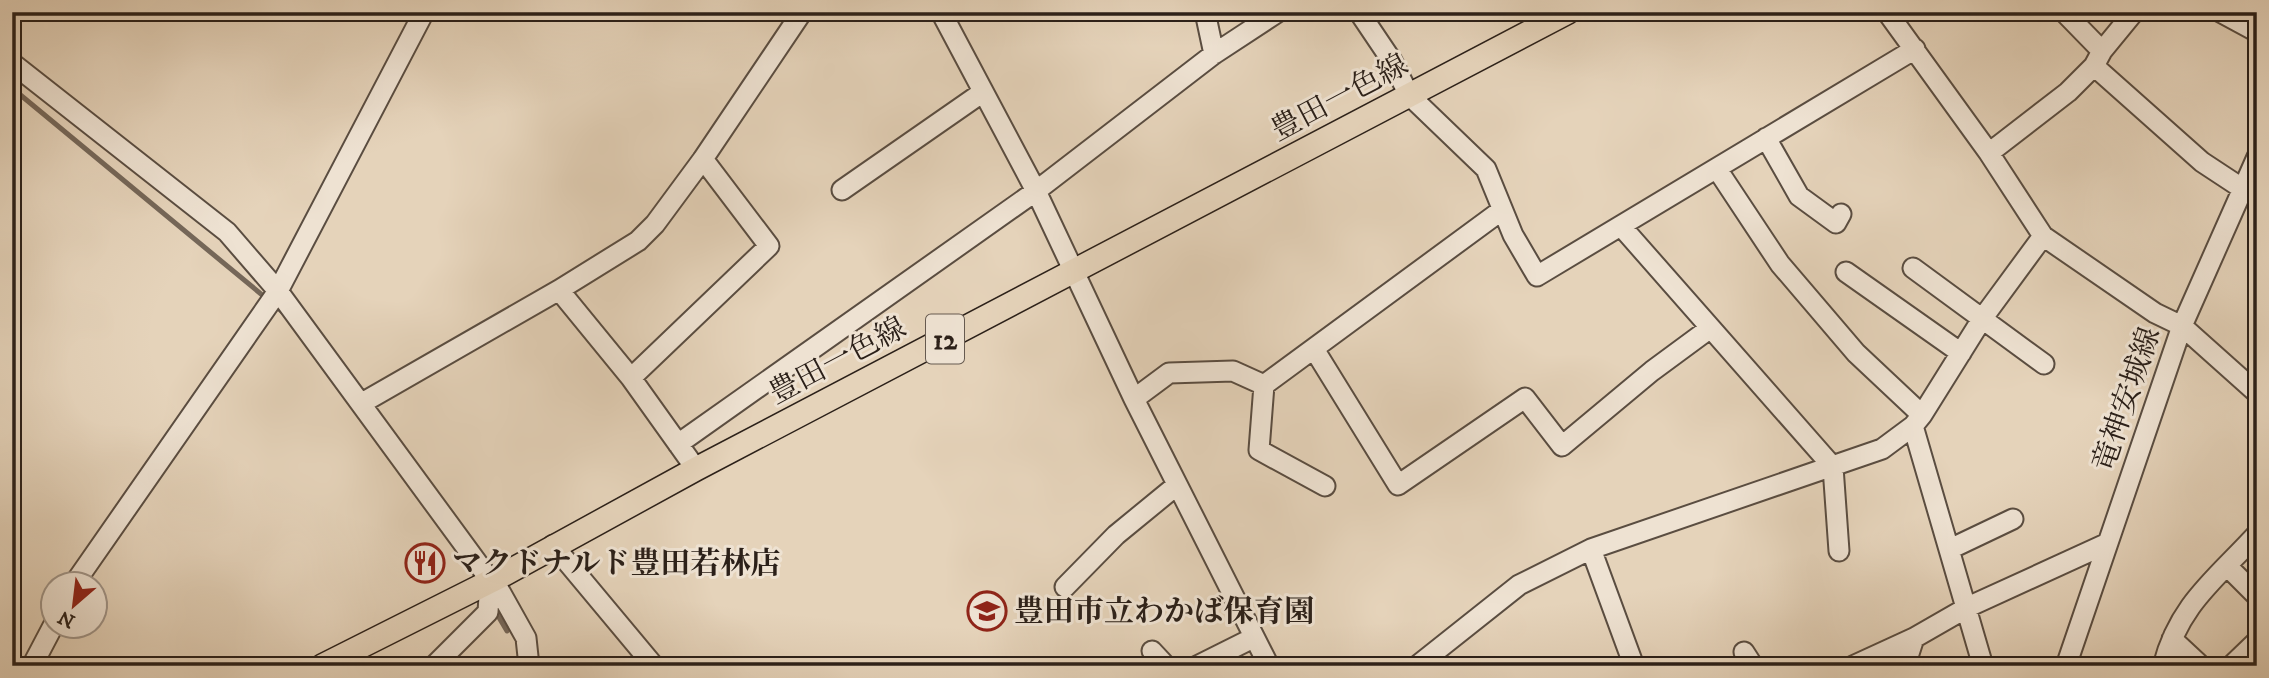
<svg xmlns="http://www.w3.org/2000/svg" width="2269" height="678" viewBox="0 0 2269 678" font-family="'IM FELL DW Pica','Noto Serif JP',serif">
  <rect width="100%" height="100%" fill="#e5d3ba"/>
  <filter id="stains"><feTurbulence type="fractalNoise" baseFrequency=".00286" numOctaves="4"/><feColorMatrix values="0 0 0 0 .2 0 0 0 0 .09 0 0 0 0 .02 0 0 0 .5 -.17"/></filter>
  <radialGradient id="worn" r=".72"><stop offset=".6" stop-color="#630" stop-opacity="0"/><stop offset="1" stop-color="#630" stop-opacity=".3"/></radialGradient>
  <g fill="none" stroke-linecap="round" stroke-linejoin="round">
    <path stroke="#756759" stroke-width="5" d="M12,88l272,225
      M494,609l13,22"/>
    <g stroke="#5a4d41" stroke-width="23">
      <path id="minor" d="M941,12l95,179 98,208 135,267
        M1205,12l9,42
        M1359,12l33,49 17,34 77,74 27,66 24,41 378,-227
        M1887,12l102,141 54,83 112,77 27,13 75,67
        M2064,12l38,39
        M2220,12l37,20
        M12,63l215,169 51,59 212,289 -2,32 -54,54
        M2094,66l108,96 41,27
        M1766,138l33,58 37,27 5,-9
        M1989,153l79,-61 26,-26 8,-15 32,-39
        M1717,169l63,95 76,89 66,62
        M842,190l141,-98
        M1621,226l212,241 6,84
        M1913,268l131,96
        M1846,272l115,81
        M559,290l72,88 65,91
        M1314,349l84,136 127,-87 37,48 90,-75 57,-42
        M631,378l138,-132 -66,-87
        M1264,385l238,-175
        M1134,399l35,-26 64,-2 31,14 -5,65 66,36
        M362,403l197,-113 79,-49 17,-17 48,-65 99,-147
        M1913,426l70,240
        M678,444l358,-253 178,-137 64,-42
        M553,545l101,121
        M1591,549l43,117
        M1950,549l63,-30
        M2227,566l30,30
        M493,579l33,59 3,28
        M74,584l204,-293 146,-279
        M1065,587l51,-52 61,-50
        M2172,639l29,27
        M1152,651l14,15
        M1744,652l9,14
        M32,666l21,-40
        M1197,666l56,-28
        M1417,666l102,-81 72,-36 291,-100 31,-23 9,-11 60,-96 61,-83
        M1853,666l61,-28 54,-31 140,-64
        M1905,666l9,-28
        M2066,666l116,-340 75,-169
        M2163,666c16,-62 53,-87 94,-132
        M2231,666l26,-25"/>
    </g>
    <g stroke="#2b2019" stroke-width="26">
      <path id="major" d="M322,666l177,-89 197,-108 872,-457"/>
    </g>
    <use href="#minor" stroke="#eee2d2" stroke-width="19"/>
    <use href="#major" stroke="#e5d3ba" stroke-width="23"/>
  </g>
  <defs>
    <g id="restaurant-ring" transform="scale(2.0125)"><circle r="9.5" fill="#eee2d2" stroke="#8f2418" stroke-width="1.5"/><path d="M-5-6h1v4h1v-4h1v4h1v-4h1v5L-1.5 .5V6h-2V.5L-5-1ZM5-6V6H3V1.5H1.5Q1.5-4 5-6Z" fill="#8f2418"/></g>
    <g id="school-ring" transform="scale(2.0125)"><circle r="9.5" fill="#eee2d2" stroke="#8f2418" stroke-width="1.5"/><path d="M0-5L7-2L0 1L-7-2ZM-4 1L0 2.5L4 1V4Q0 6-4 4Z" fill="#8f2418"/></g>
  </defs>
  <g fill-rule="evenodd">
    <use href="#restaurant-ring" x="425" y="563"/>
    <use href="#school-ring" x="987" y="611"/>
  </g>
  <g text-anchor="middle" stroke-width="6" stroke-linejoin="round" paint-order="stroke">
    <rect fill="#eee2d2" stroke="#665a50" stroke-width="2" x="926" y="314.5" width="38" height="49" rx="5"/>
    <g font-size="28" font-weight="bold" fill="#2b2019">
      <text x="945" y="349">12</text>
    </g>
    <g font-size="30" fill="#2b2019" stroke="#eee2d2">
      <text transform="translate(1339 97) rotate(-28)" y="10">豊田一色線</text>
      <text transform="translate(837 360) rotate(-28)" y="10">豊田一色線</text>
      <text transform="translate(2126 399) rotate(-71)" y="10">竜神安城線</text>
    </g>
    <g font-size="30" font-weight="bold" fill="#2b2019" stroke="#eee2d2" text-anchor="start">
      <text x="452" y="573">マクドナルド豊田若林店</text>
      <text x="1014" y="621">豊田市立わかば保育園</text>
    </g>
  </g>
  <rect width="2269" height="678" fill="none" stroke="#e5d3ba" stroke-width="42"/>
  <rect x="14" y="14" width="2241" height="650" fill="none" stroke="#2b2019" stroke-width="3.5"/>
  <rect x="21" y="21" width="2227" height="636" fill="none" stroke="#2b2019" stroke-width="2"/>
  <g transform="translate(74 605) rotate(208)"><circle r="33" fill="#eee2d2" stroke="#a09488" stroke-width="2"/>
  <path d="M0-5L12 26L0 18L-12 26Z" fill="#8f2418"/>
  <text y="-10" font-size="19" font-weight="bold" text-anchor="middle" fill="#2b2019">N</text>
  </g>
  <rect width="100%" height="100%" filter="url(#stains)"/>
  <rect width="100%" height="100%" fill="url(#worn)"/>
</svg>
